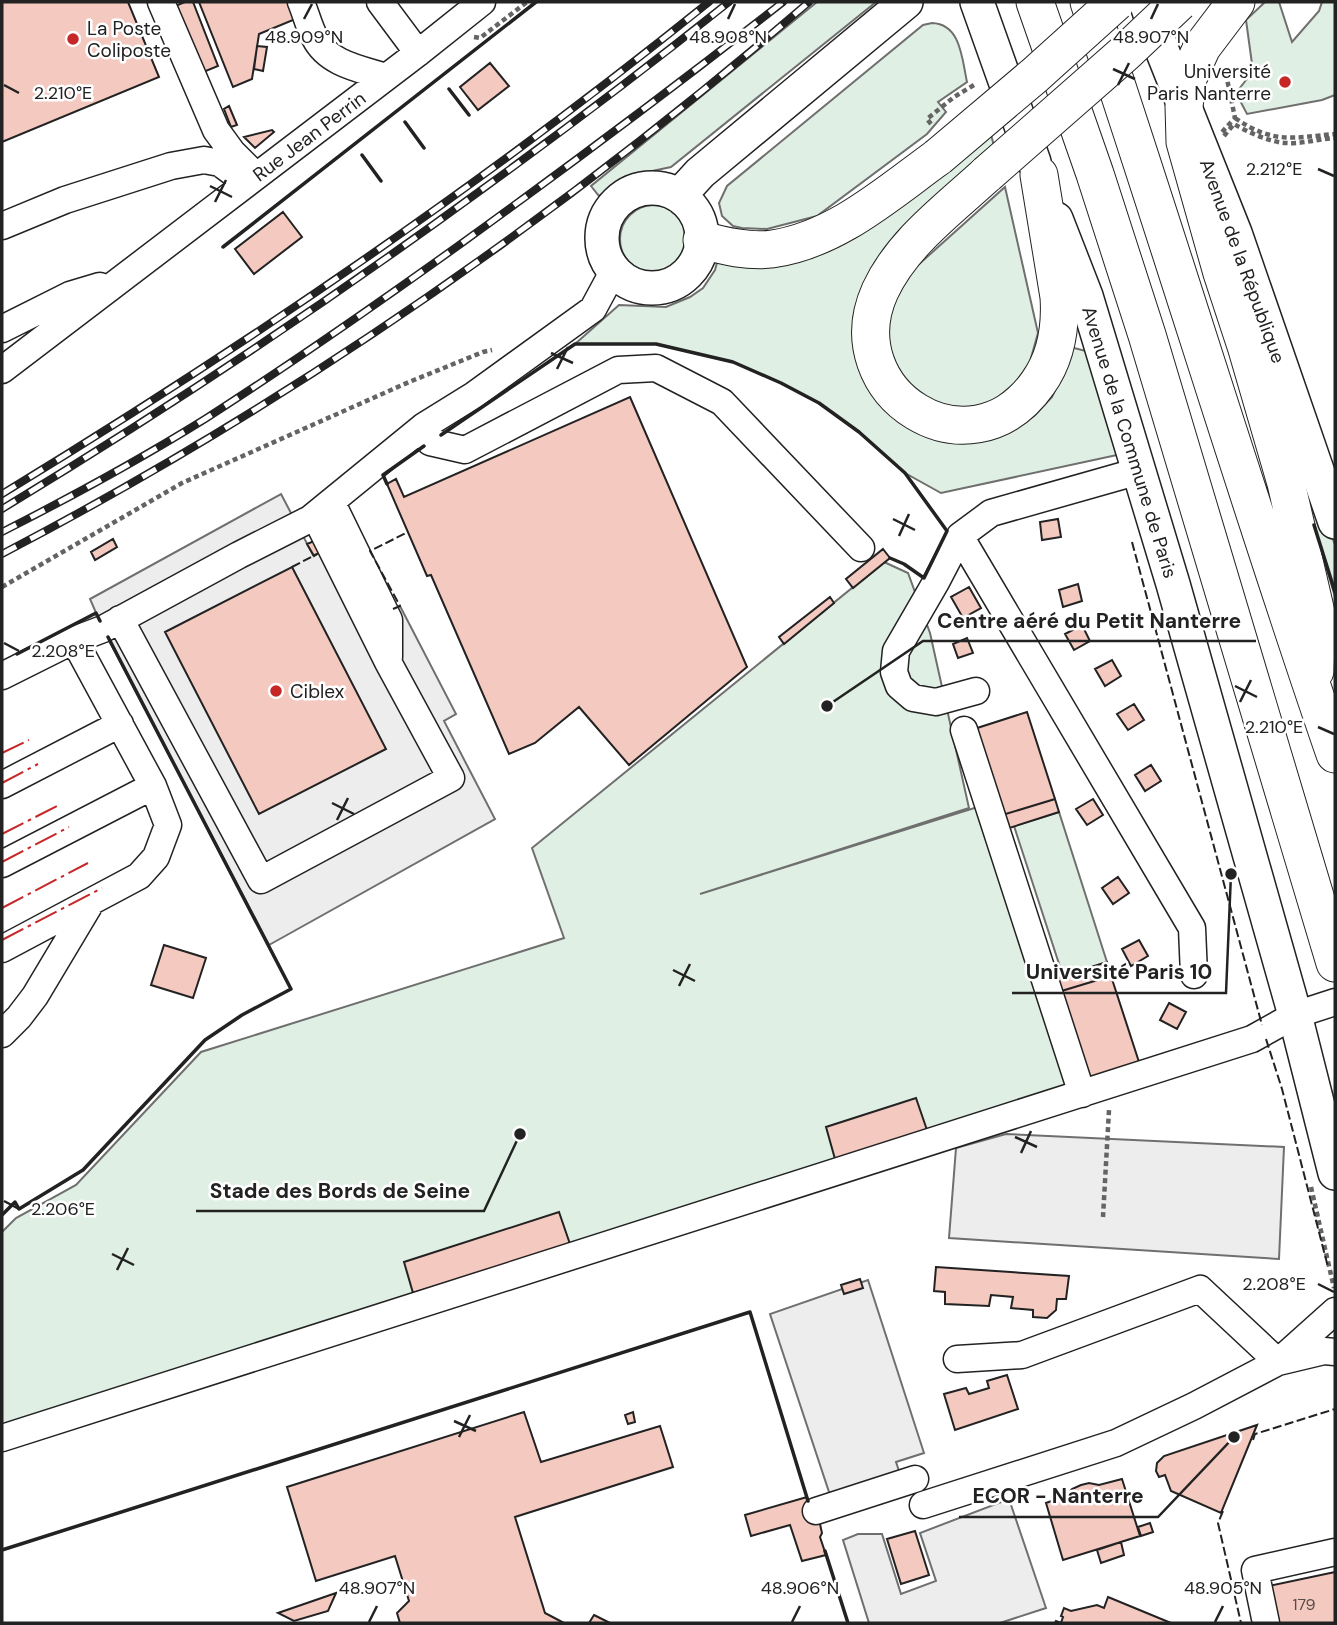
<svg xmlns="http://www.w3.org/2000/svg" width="1337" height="1625" viewBox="0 0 1337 1625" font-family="'DM Sans',sans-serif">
  <rect width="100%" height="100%" fill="#fff"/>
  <path fill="#e0efe3" stroke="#6f6f6f" stroke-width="2" d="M817,2h59l-205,165 -47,10 -25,19 -8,-10z
    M1265,2h14l13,40 27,-31 3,-9h13v93l-13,5 -75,14 -11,-21 17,-22 -7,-51z
    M932,23c29,1 30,36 35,59l-29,20 8,10 -19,22 -110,82 -50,13 -25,-1 -9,-2 -11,-10 -3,-13 8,-17 196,-161z
    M989,127l5,19 -97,88 -22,28 -14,28 -8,28 3,39 15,35 16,19 34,21 58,8 34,-10 21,-14 18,-19 12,-27 6,-23 20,5 27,103 -176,38 -36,-20 -46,-41 -40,-29 -38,-20 -48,-21 -77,-18h-81l44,-39 47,2 24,-10 13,-9 12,-18 3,-11 36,-2z
    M1005,187l33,146 -9,32 -13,17 -26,22 -28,6 -36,-9 -27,-28 -13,-28v-34l22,-37z
    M620 239a34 34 0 1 1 68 0a34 34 0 1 1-68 0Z
    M1268,350l67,195v52l-72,-245z
    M884,562l24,11 22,60 39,175 -269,86 284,-89 91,279 -1073,341v-193l14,-14 60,-33 125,-133 363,-114 -32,-90z
    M1059,812l48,150 -44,14 -49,-150z"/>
  <path fill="#ededed" stroke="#6f6f6f" stroke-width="2" d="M281,494l32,61 22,-10 41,72 24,-11 56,108 -12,7 51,98 -226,126 -166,-316 -13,-30z
    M1006,1134l278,13 -5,112 -330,-21 7,-90z
    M868,1280l56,173 -28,9 3,9 -69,24 -60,-181z
    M1009,1499l37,109 -46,15h-131l-26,-83 15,-6h24l19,60 35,-13 -16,-48z"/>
  <path fill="#f3c9c0" stroke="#222" stroke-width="2" d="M2,2h126l31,75 -157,65z
    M185,2h8l25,64 -17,7 -26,-67z
    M199,2h93l6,16 -39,16 -7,45 -19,8z
    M257,46l10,1 -4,24 -9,-2z
    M490,63l19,23 -31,24 -18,-23z
    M229,106l8,19 -6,2 -7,-18z
    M272,130l2,2 -19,16 -11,-11z
    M283,212l19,25 -48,37 -19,-25z
    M630,397l117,270 -118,98 -50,-58 -44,36 -26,11 -78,-179 -4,1 -40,-92 9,-5 8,18z
    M1058,519l3,18 -19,3 -2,-18z
    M113,539l4,8 -22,13 -4,-8z
    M314,541l6,11 -6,4 -7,-12z
    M883,549l7,9 -37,30 -7,-9z
    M292,567l94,182 -127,65 -94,-182z
    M1078,584l4,17 -19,6 -4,-17z
    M969,587l12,21 -18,10 -12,-21z
    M830,597l4,6 -50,41 -5,-7z
    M1082,625l8,16 -16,9 -9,-16z
    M967,638l6,15 -15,5 -5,-14z
    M1112,660l9,16 -16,10 -10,-17z
    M1134,704l10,16 -16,10 -11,-16z
    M1027,712l28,87 -56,17 -28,-86z
    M1151,765l10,16 -16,10 -10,-16z
    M1055,799l4,13 -56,18 -4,-14z
    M1093,799l10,16 -16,10 -11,-16z
    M1118,877l11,16 -16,11 -11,-16z
    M1139,940l9,16 -17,10 -9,-17z
    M164,945l42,13 -13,40 -42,-13z
    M1107,962l4,14 -56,17 -4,-13z
    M1111,976l28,86 -57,18 -27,-87z
    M1169,1003l17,9 -9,17 -17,-9z
    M916,1098l11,32 -92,29 -9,-32z
    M559,1212l11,32 -157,49 -9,-31z
    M936,1267l133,9 -3,23h-9l-1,11 -9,8 -14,-1v-7l-22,-2 2,-11 -22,-2 -2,11 -44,-2v-12l-11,-1z
    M860,1279l3,9 -19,6 -3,-9z
    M1007,1375l11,34 -63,21 -11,-36 22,-6 3,6 20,-6 -2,-7z
    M524,1412l17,50 119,-36 13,41 -158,50 30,96 19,10h-164l-3,-10 12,-12 -14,-45 -79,25 -29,-94z
    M633,1412l2,10 -7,2 -3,-9z
    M1257,1425l-36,88 -50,-22 -6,-16 -6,2 -3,-6 1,-8 7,-7z
    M1122,1479l18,57 -77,24 -17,-57 20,-7 6,-7 9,-4 8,-2 10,2z
    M807,1497l8,24 5,3 2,9 -2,4 6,18 -24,6 -12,-36 -39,11 -6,-21z
    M1150,1523l3,9 -12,4 -3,-9z
    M915,1531l14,44 -28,9 -14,-45z
    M1121,1542l3,13 -23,8 -4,-13z
    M1335,1572v51h-58l-8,-37z
    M336,1593l-8,18 -34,10 -16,-8z
    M1108,1597l63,26h-116l1,-2 5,2 2,-6 -2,-1 3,-8 7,3 26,-6 7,3z
    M594,1615l16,8h-21z"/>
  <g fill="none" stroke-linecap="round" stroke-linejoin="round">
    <g stroke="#222" stroke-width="29">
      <path id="minor" d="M161,2l55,128 16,22 20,20
        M301,2c5,12 8,25 14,36 13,26 46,31 71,39
        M380,2l38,51
        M2,226l63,-26 106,-34 33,-6 16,3 27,20
        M2,329l68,-34 30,-9
        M2,370l416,-317 64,-51
        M424,426l6,16 35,8 153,-80 38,-2 66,34 139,146
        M332,503l57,117v37
        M960,536l232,392 2,47
        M120,619l141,261 190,-102 -63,-116 -73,-146
        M74,640l29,-11 136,-74 71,-36 114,-93 50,-31 119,-86 21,-39
        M2,676l72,-36 79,146 15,39 -12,32 -17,19 -137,73
        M976,691l-40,11 -23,-4 -14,-12 -5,-14 2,-21 40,-69 24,-46 31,-23 148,-42
        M964,730l118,364
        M2,785l118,-61
        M2,864l151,-78
        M2,1034l17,-17 16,-21 55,-92
        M957,1359l65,-4 178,-66 78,73 57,-51
        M2,1438l1250,-399 43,-24 40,-13
        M923,1505l193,-62 78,-37 84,-44 46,-11 11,1
        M816,1511l99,-32
        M1266,1623l-11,-53 80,-18"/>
    </g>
    <g stroke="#222" stroke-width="36">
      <path id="major" d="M977,2l57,160
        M1146,2l16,48 73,183 100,289
        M602 238a50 50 0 1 1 100 0a50 50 0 1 1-100 0Z
        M679,196l21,-23 206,-171
        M1056,219l30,77 87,288 122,431 40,158"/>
    </g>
    <g stroke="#222" stroke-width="39">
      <path id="highway" d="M1035,2l60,172 52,161 188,628
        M1089,2c84,250 160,503 246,752
        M1236,2l-34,45 -14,31 -4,28 1,36 37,131 25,76 39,134 31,134 -2,54
        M987,174c-38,35 -85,69 -107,117 -46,102 90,189 158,92 18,-25 23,-55 21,-86l-20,-122
        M702,240c22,6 47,12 70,9 64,-9 116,-56 166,-92"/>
    </g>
    <path stroke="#646464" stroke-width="4.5" stroke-dasharray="5 3.5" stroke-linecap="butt" d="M474,37l6,1 47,-36
      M1235,118c38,26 57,20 100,16
      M931,124l-4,-5 27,-22 20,-12
      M1222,132l13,-14 -10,-49
      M1224,136l10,-12c14,8 35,18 52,19 16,1 33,-4 49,-5
      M2,587l180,-104 227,-101 74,-30 9,-2
      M1311,1187l23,101
      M1103,1217l6,-107"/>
    <use href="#minor" stroke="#fff" stroke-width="26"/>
    <use href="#major" stroke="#fff" stroke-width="33"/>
    <use href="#highway" stroke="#fff" stroke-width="37"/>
    <g stroke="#222" stroke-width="8">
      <path id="rail" d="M2,494c245,-149 484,-312 707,-492
        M2,509c165,-100 326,-207 482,-321 83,-60 165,-122 245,-186
        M2,532c69,-35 137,-72 203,-113 87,-56 172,-115 257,-176 108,-78 215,-158 321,-241
        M2,554c289,-151 559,-339 807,-552"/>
    </g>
    <use href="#rail" stroke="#fff" stroke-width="5" stroke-dasharray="16" stroke-linecap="butt"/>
    <g stroke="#222" stroke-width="39" stroke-linecap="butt">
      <path id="highway-bridge" d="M938,157l97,-82 81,-73
        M987,174l138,-121 54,-51"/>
    </g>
    <use href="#highway-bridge" stroke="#fff" stroke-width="37"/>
    <path stroke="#222" stroke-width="2" stroke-dasharray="9 3.5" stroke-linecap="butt" d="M1132,542l130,483
      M292,567l25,-13
      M393,609l7,-3 -30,-55 38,-19
      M1266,1039l16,50 46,178
      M1253,1440l2,-6 80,-25
      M1223,1511l-5,12 23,100"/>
    <path stroke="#222" stroke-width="3.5" d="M449,89l20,26
      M405,122l19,26
      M362,155l19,26
      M223,247l313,-245
      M441,435l134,-91h81l77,18 48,21 38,20 40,29 46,41 42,58 -23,47 -20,-14 -14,-6
      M387,484l-4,-9 41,-29
      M1314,525l21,67
      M17,654l79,-41 4,8
      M2,1215l13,-13 4,7 64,-39 122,-130 37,-25 49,-26 -183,-352
      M2,1550l748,-238 58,189
      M825,1551l23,72"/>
    <path stroke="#c62828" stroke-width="2" stroke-dasharray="24 5 3.5 5" stroke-linecap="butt" d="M2,753l27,-13
      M2,783l36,-19
      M2,834l55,-28
      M2,862l67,-35
      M2,908l86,-45
      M2,940l100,-52"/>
  </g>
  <path fill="none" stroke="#222" stroke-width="2.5" d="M304,19l8,-15M728,19l7,-15M1151,19l7,-15M1113,69l22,10M4,85l15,8M1118,85l11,-22M1318,169l16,7M210,186l22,11M215,202l11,-22M551,353l22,10M557,369l11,-22M893,519l22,11M899,536l10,-22M4,643l15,8M1235,686l22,11M1240,702l11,-22M1318,727l16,7M332,803l22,11M337,820l11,-22M673,970l22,11M679,986l11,-22M1015,1137l22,10M1021,1153l10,-22M4,1201l15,8M112,1254l22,11M117,1270l11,-22M1318,1284l16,8M454,1421l22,10M459,1437l11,-22M369,1622l8,-16M792,1622l8,-16M1215,1622l8,-16"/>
  <g fill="#c62828" stroke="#fff" stroke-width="2.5">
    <circle cx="73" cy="39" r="7"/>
    <circle cx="1285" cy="82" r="7"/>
    <circle cx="276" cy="691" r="7"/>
  </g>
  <g text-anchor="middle" stroke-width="5" stroke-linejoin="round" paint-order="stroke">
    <g font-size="16" fill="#564c4a">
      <text x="1304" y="1610">179</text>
    </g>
    <g font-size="19" fill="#222" stroke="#fff" text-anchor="start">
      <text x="87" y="35">La Poste<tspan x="87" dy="22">Coliposte</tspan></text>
      <text x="1271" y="78" text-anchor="end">Université<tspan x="1271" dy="22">Paris Nanterre</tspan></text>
      <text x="290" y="698">Ciblex</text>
    </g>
    <g font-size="19" fill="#222" stroke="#fff">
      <text transform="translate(309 136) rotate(-37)" y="7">Rue Jean Perrin</text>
      <text transform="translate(1243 261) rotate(70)" y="7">Avenue de la République</text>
      <text transform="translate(1130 442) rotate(73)" y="7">Avenue de la Commune de Paris</text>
    </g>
  </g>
  <g font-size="18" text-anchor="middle" fill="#222" stroke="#fff" stroke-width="5" stroke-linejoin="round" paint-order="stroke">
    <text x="304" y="43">48.909°N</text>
    <text x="728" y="43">48.908°N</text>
    <text x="1151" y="43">48.907°N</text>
    <text x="63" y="99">2.210°E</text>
    <text x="1274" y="175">2.212°E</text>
    <text x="63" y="657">2.208°E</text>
    <text x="1274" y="733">2.210°E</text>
    <text x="63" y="1215">2.206°E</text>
    <text x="1274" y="1290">2.208°E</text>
    <text x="377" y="1594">48.907°N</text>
    <text x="800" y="1594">48.906°N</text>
    <text x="1223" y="1594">48.905°N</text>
  </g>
  <path fill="none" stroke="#222" stroke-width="2.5" d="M827 706L923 641H1256M1231 874L1226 993H1012M520 1134L484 1211H196M1234 1437L1158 1517H959"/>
  <g fill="#222" stroke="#fff" stroke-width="2.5">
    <circle cx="827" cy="706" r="7"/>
    <circle cx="1231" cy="874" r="7"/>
    <circle cx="520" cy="1134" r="7"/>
    <circle cx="1234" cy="1437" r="7"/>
  </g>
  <g font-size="21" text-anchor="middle" font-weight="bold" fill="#222" stroke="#fff" stroke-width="5" stroke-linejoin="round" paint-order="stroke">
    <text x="1089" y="628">Centre aéré du Petit Nanterre</text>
    <text x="1119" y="979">Université Paris 10</text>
    <text x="340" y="1198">Stade des Bords de Seine</text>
    <text x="1058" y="1503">ECOR - Nanterre</text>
  </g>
  <rect width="1337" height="1625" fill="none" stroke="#222222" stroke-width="7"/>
</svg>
